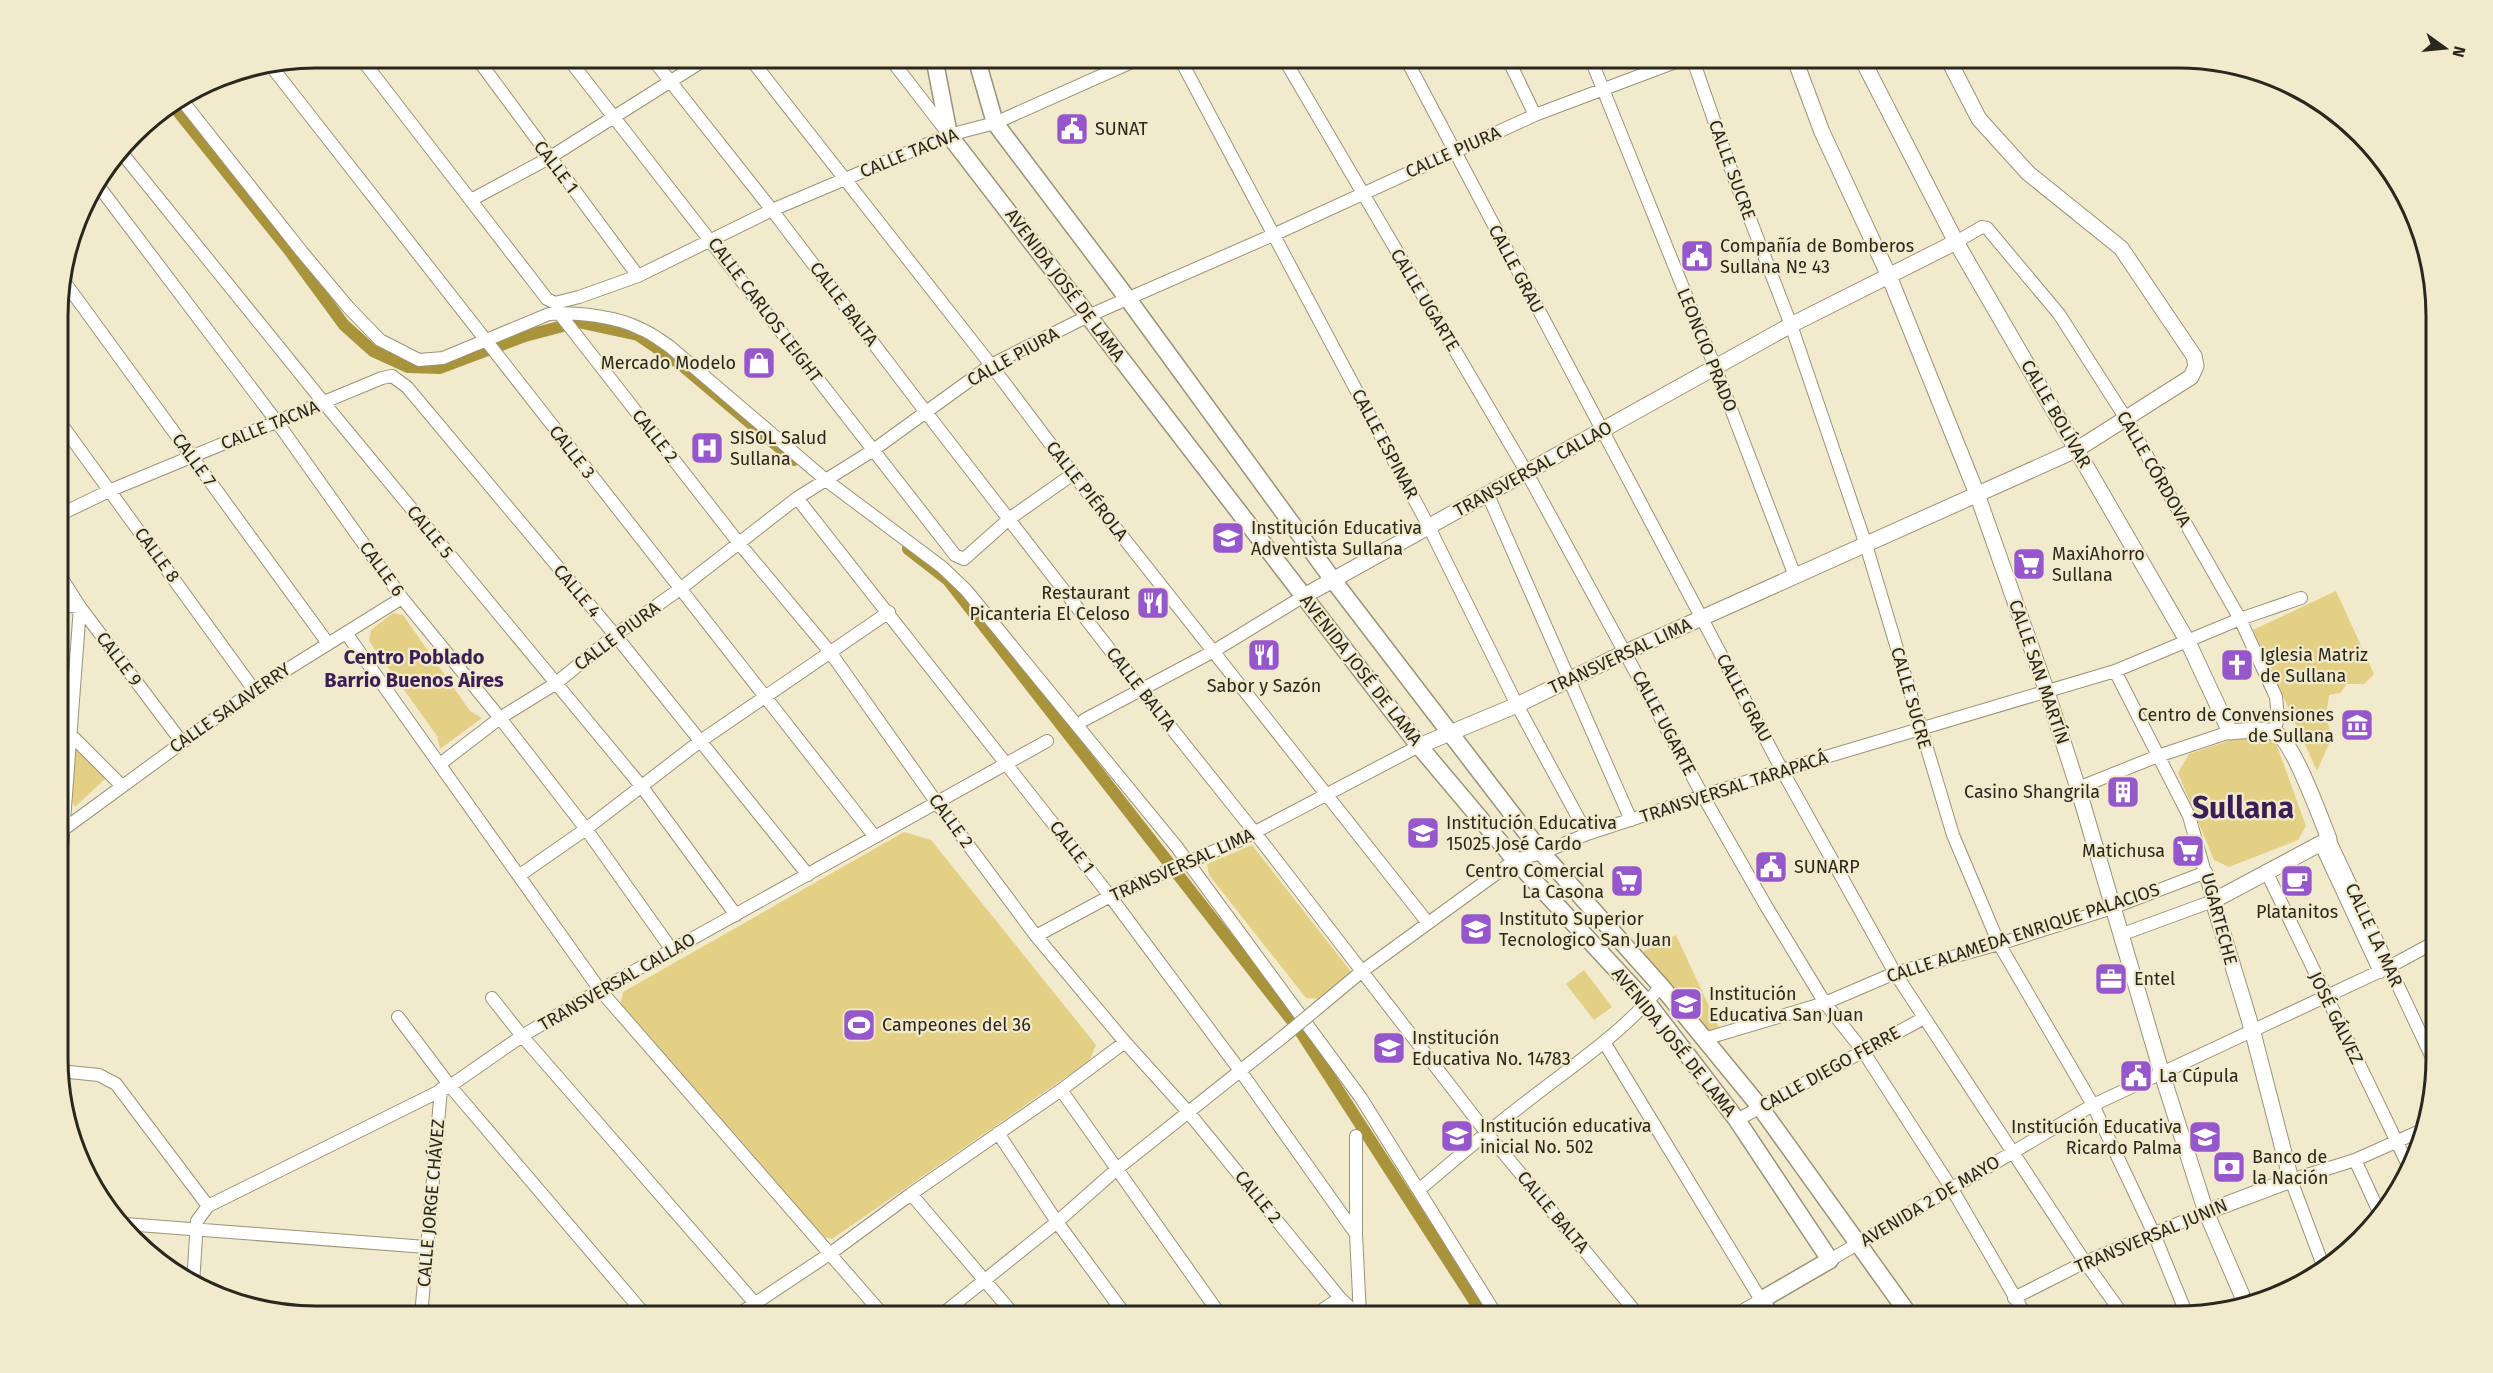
<svg xmlns="http://www.w3.org/2000/svg" width="2493" height="1373" viewBox="0 0 2493 1373" font-family="'Fira Sans',sans-serif">
  <rect width="100%" height="100%" fill="#f1eacd"/>
  <path fill="#e3d085" d="M2336,591l38,83 -10,10h-17l-7,9 -11,2 -3,22 6,20 -15,34 -64,-141z
    M393,613l10,2 67,96 12,7 -42,31 -3,-13 -68,-95 2,-11z
    M2255,732l21,11 30,83 -8,14 -69,27 -15,-7 -36,-87 11,-19z
    M80,746l28,30 -33,31 -4,-8 4,-48z
    M904,832l27,8 165,205 -7,16 -257,178 -9,-2 -203,-231 3,-14z
    M1252,845l100,128 -34,26 -12,-1 -97,-123 -2,-11z
    M1676,935l45,97 -17,7 -63,-86z
    M1584,970l28,37 -18,13 -28,-36z"/>
  <g fill="none" stroke-linecap="round" stroke-linejoin="round">
    <path stroke="#a9943b" stroke-width="12" d="M172,104l117,146 55,75 29,26 35,16 32,1 85,-32 53,-14 60,13 41,28 115,97
      M908,549l40,31 352,451 184,285"/>
    <g stroke="#9a9378" stroke-width="14">
      <path id="minor" d="M360,57l187,242 8,4 24,-6 59,-21 134,-66 177,-75 46,-12 148,-66
        M476,57l162,219
        M567,57l388,498 9,4 45,-40 64,-45
        M651,57l121,153 153,201 216,279 115,144 230,298 153,184
        M749,57l242,308 82,109 355,449
        M889,57l58,75
        M1179,57l250,470 88,178 70,129
        M1283,57l244,416 176,323 63,110 59,97 38,48 89,138 74,127
        M1405,57l377,713 113,203 190,289 38,53
        M1507,57l28,58
        M1590,57l125,310 80,209
        M1692,57l41,118 58,150 75,220 87,290 46,109 94,161 61,129 33,81
        M271,66l604,771
        M181,99l121,153 46,55 32,33 39,20 24,-2 106,-44c25,-3 70,3 92,15 10,4 19,11 28,17l158,135 115,86 24,23 210,256 185,252 136,218
        M121,152l203,251 318,384 94,128
        M97,184l180,238 125,176 98,120 86,111 86,121
        M471,200l78,-42 160,-101
        M1956,242l26,-15 5,1 72,86 66,103 115,202 36,78 2,21 -4,14
        M61,277l266,365
        M559,313l179,229 92,110 107,151 99,133 89,106 64,71 151,185 19,18
        M59,421l195,269
        M1488,495l143,325
        M797,498l313,398 131,176 115,162
        M59,515l52,-25 271,-112 10,-2 15,11 208,248 193,240
        M59,574l21,33 101,134
        M59,605l21,2 -21,281
        M346,633l254,357 284,326
        M2115,671l74,145 24,85 -93,34
        M1084,720l130,-69 90,-55
        M59,734l12,1 50,50
        M440,764l60,-46 55,-34 60,-49 65,-46 117,-91 75,-47 119,-86 97,-49 185,-81 262,-120 154,-58
        M2078,788l80,-32 72,-24
        M59,828l5,1 190,-139 148,-92
        M2329,839l106,225
        M1238,841l181,-95
        M2320,843l60,129
        M2266,871l142,294
        M520,875l66,-46 113,-87 190,-130
        M1036,936l80,-43
        M492,998l30,38 244,280
        M1319,1007l42,-35 154,-112 27,-7 45,-19 195,-64 333,-99 125,-52 61,-21
        M398,1017l52,69 196,230
        M1704,1039l121,-36 70,-30 104,-29 113,-36 94,-36
        M1604,1042l157,258 -28,16
        M59,1071l40,4 17,9 92,122
        M1061,1090l160,226
        M1737,1120l187,-102
        M998,1133l59,89 69,94
        M1356,1136v98l4,82
        M2355,1160l25,54
        M1420,1189c36,-31 72,-61 110,-90 45,-35 95,-68 131,-113
        M911,1194l104,122
        M125,1224l301,23
        M1830,1260l263,-155 296,-138 46,-25
        M2324,1268l-33,-88 64,-20 63,-28
        M193,1284l4,-63 11,-15 242,-120 72,-50 78,-46 447,-249
        M2014,1298l71,-36 121,-50
        M421,1316l20,-227
        M736,1316l95,-63 80,-59 150,-104 64,-48
        M940,1316l117,-94 61,-54 166,-132
        M1313,1316l27,-18"/>
    </g>
    <g stroke="#9a9378" stroke-width="17">
      <path id="tertiary" d="M1794,57l28,75 67,144 88,218 70,198 31,96 84,286 44,138 38,88
        M1861,57l95,185 232,400 42,90c15,-1 32,-5 47,2 16,8 44,85 52,105l-116,62 39,128 39,151 -85,32
        M1304,596l487,-271 165,-83
        M1419,746l98,-41 109,-53 450,-202 115,-73 5,-11 -2,-10 -73,-108 -93,-75 -49,-54 -32,-62"/>
    </g>
    <g stroke="#9a9378" stroke-width="19">
      <path id="secondary" d="M934,57l15,78 470,611 96,114 135,146 87,114 93,140 -69,40 10,16
        M976,57l19,66 133,176 205,281 209,273 119,133 99,121 150,209"/>
    </g>
    <use href="#minor" stroke="#fff" stroke-width="12"/>
    <use href="#tertiary" stroke="#fff" stroke-width="15"/>
    <use href="#secondary" stroke="#fff" stroke-width="16"/>
    <g stroke="#9a9378" stroke-width="14" stroke-linecap="butt">
      <path id="minor-bridge" d="M1125,889l113,-48
        M1284,1036l35,-29"/>
    </g>
    <use href="#minor-bridge" stroke="#fff" stroke-width="12"/>
  </g>
  <defs>
    <g id="civic-square" transform="scale(1.725)"><rect x="-9" y="-9" width="18" height="18" rx="4" fill="#9657cd" stroke="#f1eacd"/><path d="M-.6-6.5H3V-4.5H.6V-3L4-1V1h2V6H-6V1h2V-1L-.6-3ZM-1.2 2.5V6h2.4V2.5Z" fill="#fff"/></g>
    <g id="shop-square" transform="scale(1.725)"><rect x="-9" y="-9" width="18" height="18" rx="4" fill="#9657cd" stroke="#f1eacd"/><path d="M-5-2.5h2.3a2.7 3.5 0 0 1 5.4 0H5L5.5 6h-11ZM-1.5-2.5h3a1.5 2.3 0 0 0-3 0Z" fill="#fff"/></g>
    <g id="hospital-square" transform="scale(1.725)"><rect x="-9" y="-9" width="18" height="18" rx="4" fill="#9657cd" stroke="#f1eacd"/><path d="M-5-5h3v3.5h4V-5h3V5h-3V1.5h-4V5h-3Z" fill="#fff"/></g>
    <g id="school-square" transform="scale(1.725)"><rect x="-9" y="-9" width="18" height="18" rx="4" fill="#9657cd" stroke="#f1eacd"/><path d="M0-5L7-2L0 1L-7-2ZM-4 1L0 2.5L4 1V4Q0 6-4 4Z" fill="#fff"/></g>
    <g id="supermarket-square" transform="scale(1.725)"><rect x="-9" y="-9" width="18" height="18" rx="4" fill="#9657cd" stroke="#f1eacd"/><path d="M-6-5.5h2.5l.6 2H6L4.5 2H-2.5L-4.4-4H-6ZM-1.5 3.2a1.3 1.3 0 1 0 .1 0ZM3 3.2a1.3 1.3 0 1 0 .1 0Z" fill="#fff"/></g>
    <g id="restaurant-square" transform="scale(1.725)"><rect x="-9" y="-9" width="18" height="18" rx="4" fill="#9657cd" stroke="#f1eacd"/><path d="M-5-6h1v4h1v-4h1v4h1v-4h1v5L-1.5 .5V6h-2V.5L-5-1ZM5-6V6H3V1.5H1.5Q1.5-4 5-6Z" fill="#fff"/></g>
    <g id="church-square" transform="scale(1.725)"><rect x="-9" y="-9" width="18" height="18" rx="4" fill="#9657cd" stroke="#f1eacd"/><path d="M-1.2-6h2.4v3.5h3.3v2.4h-3.3V6h-2.4V-.1h-3.3v-2.4h3.3Z" fill="#fff"/></g>
    <g id="museum-square" transform="scale(1.725)"><rect x="-9" y="-9" width="18" height="18" rx="4" fill="#9657cd" stroke="#f1eacd"/><path d="M0-6L6-3V-2H-6V-3ZM-5-1h2V3h-2ZM-1-1h2V3h-2ZM3-1h2V3H3ZM-6 4H6V6H-6Z" fill="#fff"/></g>
    <g id="building-square" transform="scale(1.725)"><rect x="-9" y="-9" width="18" height="18" rx="4" fill="#9657cd" stroke="#f1eacd"/><path d="M-4-6H4V6H1V3H-1V6H-4ZM-2.5-4.3h1.7v1.8h-1.7ZM.8-4.3h1.7v1.8H.8ZM-2.5-1h1.7V.8h-1.7ZM.8-1h1.7V.8H.8Z" fill="#fff"/></g>
    <g id="cafe-square" transform="scale(1.725)"><rect x="-9" y="-9" width="18" height="18" rx="4" fill="#9657cd" stroke="#f1eacd"/><path d="M-5.5-4.5H6V0H3Q3 3.5 0 3.5H-2.5Q-5.5 3.5-5.5 0ZM3-3.2v2h1.7v-2ZM-6 4.5H4V6H-6Z" fill="#fff"/></g>
    <g id="university-square" transform="scale(1.725)"><rect x="-9" y="-9" width="18" height="18" rx="4" fill="#9657cd" stroke="#f1eacd"/><path d="M0-5L7-2L0 1L-7-2ZM-4 1L0 2.5L4 1V4Q0 6-4 4Z" fill="#fff"/></g>
    <g id="office-square" transform="scale(1.725)"><rect x="-9" y="-9" width="18" height="18" rx="4" fill="#9657cd" stroke="#f1eacd"/><path d="M-6-3h4V-5.5h4V-3h4V5H-6ZM-1-4.5V-3h2v-1.5ZM-6 0V1H6V0Z" fill="#fff"/></g>
    <g id="stadium-square" transform="scale(1.725)"><rect x="-9" y="-9" width="18" height="18" rx="4" fill="#9657cd" stroke="#f1eacd"/><path d="M0-5a6.5 5 0 1 0 0 10a6.5 5 0 1 0 0-10ZM-3.5-1.8h7v3.6h-7Z" fill="#fff"/></g>
    <g id="bank-square" transform="scale(1.725)"><rect x="-9" y="-9" width="18" height="18" rx="4" fill="#9657cd" stroke="#f1eacd"/><path d="M-6-4H6V4H-6ZM0-2.3a2.3 2.3 0 1 0 0 4.6a2.3 2.3 0 1 0 0-4.6Z" fill="#fff"/></g>
  </defs>
  <g fill-rule="evenodd">
    <use href="#civic-square" x="1072" y="129"/>
    <use href="#civic-square" x="1697" y="256"/>
    <use href="#shop-square" x="759" y="363"/>
    <use href="#hospital-square" x="707" y="448"/>
    <use href="#school-square" x="1228" y="538"/>
    <use href="#supermarket-square" x="2029" y="564"/>
    <use href="#restaurant-square" x="1153" y="603"/>
    <use href="#restaurant-square" x="1264" y="655"/>
    <use href="#church-square" x="2237" y="665"/>
    <use href="#museum-square" x="2357" y="725"/>
    <use href="#building-square" x="2123" y="792"/>
    <use href="#school-square" x="1423" y="833"/>
    <use href="#supermarket-square" x="2188" y="851"/>
    <use href="#civic-square" x="1771" y="867"/>
    <use href="#supermarket-square" x="1627" y="881"/>
    <use href="#cafe-square" x="2297" y="881"/>
    <use href="#university-square" x="1476" y="929"/>
    <use href="#office-square" x="2111" y="979"/>
    <use href="#school-square" x="1686" y="1004"/>
    <use href="#stadium-square" x="859" y="1025"/>
    <use href="#school-square" x="1389" y="1048"/>
    <use href="#civic-square" x="2136" y="1076"/>
    <use href="#school-square" x="1457" y="1136"/>
    <use href="#school-square" x="2205" y="1137"/>
    <use href="#bank-square" x="2229" y="1167"/>
  </g>
  <g text-anchor="middle" stroke-width="4.5" stroke-linejoin="round" paint-order="stroke">
    <g font-size="18" fill="#2a271c" stroke="#f1eacd" text-anchor="start">
      <text x="1095" y="135">SUNAT</text>
      <text x="1720" y="252">Compañía de Bomberos<tspan x="1720" dy="21">Sullana Nº 43</tspan></text>
      <text x="736" y="369" text-anchor="end">Mercado Modelo</text>
      <text x="730" y="444">SISOL Salud<tspan x="730" dy="21">Sullana</tspan></text>
      <text x="1251" y="534">Institución Educativa<tspan x="1251" dy="21">Adventista Sullana</tspan></text>
      <text x="2052" y="560">MaxiAhorro<tspan x="2052" dy="21">Sullana</tspan></text>
      <text x="1130" y="599" text-anchor="end">Restaurant<tspan x="1130" dy="21">Picanteria El Celoso</tspan></text>
      <text x="2260" y="661">Iglesia Matriz<tspan x="2260" dy="21">de Sullana</tspan></text>
      <text x="1264" y="692" text-anchor="middle">Sabor y Sazón</text>
      <text x="2334" y="721" text-anchor="end">Centro de Convensiones<tspan x="2334" dy="21">de Sullana</tspan></text>
      <text x="2100" y="798" text-anchor="end">Casino Shangrila</text>
      <text x="1446" y="829">Institución Educativa<tspan x="1446" dy="21">15025 José Cardo</tspan></text>
      <text x="2165" y="857" text-anchor="end">Matichusa</text>
      <text x="1794" y="873">SUNARP</text>
      <text x="1604" y="877" text-anchor="end">Centro Comercial<tspan x="1604" dy="21">La Casona</tspan></text>
      <text x="2297" y="918" text-anchor="middle">Platanitos</text>
      <text x="1499" y="925">Instituto Superior<tspan x="1499" dy="21">Tecnologico San Juan</tspan></text>
      <text x="2134" y="985">Entel</text>
      <text x="1709" y="1000">Institución<tspan x="1709" dy="21">Educativa San Juan</tspan></text>
      <text x="882" y="1031">Campeones del 36</text>
      <text x="1412" y="1044">Institución<tspan x="1412" dy="21">Educativa No. 14783</tspan></text>
      <text x="2159" y="1082">La Cúpula</text>
      <text x="1480" y="1132">Institución educativa<tspan x="1480" dy="21">inicial No. 502</tspan></text>
      <text x="2182" y="1133" text-anchor="end">Institución Educativa<tspan x="2182" dy="21">Ricardo Palma</tspan></text>
      <text x="2252" y="1163">Banco de<tspan x="2252" dy="21">la Nación</tspan></text>
    </g>
    <g font-size="18" fill="#2a271c" stroke="#f1eacd">
      <text transform="translate(1453 152) rotate(-24)" y="6">CALLE PIURA</text>
      <text transform="translate(909 153) rotate(-22)" y="6">CALLE TACNA</text>
      <text transform="translate(556 167) rotate(53)" y="6">CALLE 1</text>
      <text transform="translate(1732 170) rotate(70)" y="6">CALLE SUCRE</text>
      <text transform="translate(1516 269) rotate(62)" y="6">CALLE GRAU</text>
      <text transform="translate(1065 285) rotate(53)" y="6">AVENIDA JOSÉ DE LAMA</text>
      <text transform="translate(1425 300) rotate(59)" y="6">CALLE UGARTE</text>
      <text transform="translate(844 304) rotate(53)" y="6">CALLE BALTA</text>
      <text transform="translate(765 310) rotate(53)" y="6">CALLE CARLOS LEIGHT</text>
      <text transform="translate(1707 350) rotate(68)" y="6">LEONCIO PRADO</text>
      <text transform="translate(1013 357) rotate(-29)" y="6">CALLE PIURA</text>
      <text transform="translate(2056 414) rotate(60)" y="6">CALLE BOLÍVAR</text>
      <text transform="translate(270 425) rotate(-22)" y="6">CALLE TACNA</text>
      <text transform="translate(655 436) rotate(52)" y="6">CALLE 2</text>
      <text transform="translate(1385 444) rotate(62)" y="6">CALLE ESPINAR</text>
      <text transform="translate(572 452) rotate(52)" y="6">CALLE 3</text>
      <text transform="translate(194 460) rotate(54)" y="6">CALLE 7</text>
      <text transform="translate(1533 469) rotate(-29)" y="6">TRANSVERSAL CALLAO</text>
      <text transform="translate(2154 469) rotate(60)" y="6">CALLE CÓRDOVA</text>
      <text transform="translate(1087 491) rotate(52)" y="6">CALLE PIÉROLA</text>
      <text transform="translate(430 532) rotate(51)" y="6">CALLE 5</text>
      <text transform="translate(157 555) rotate(54)" y="6">CALLE 8</text>
      <text transform="translate(382 569) rotate(54)" y="6">CALLE 6</text>
      <text transform="translate(577 591) rotate(50)" y="6">CALLE 4</text>
      <text transform="translate(617 636) rotate(-37)" y="6">CALLE PIURA</text>
      <text transform="translate(1620 656) rotate(-25)" y="6">TRANSVERSAL LIMA</text>
      <text transform="translate(119 659) rotate(53)" y="6">CALLE 9</text>
      <text transform="translate(1361 670) rotate(52)" y="6">AVENIDA JOSÉ DE LAMA</text>
      <text transform="translate(2039 672) rotate(71)" y="6">CALLE SAN MARTÍN</text>
      <text transform="translate(1141 689) rotate(52)" y="6">CALLE BALTA</text>
      <text transform="translate(1744 698) rotate(62)" y="6">CALLE GRAU</text>
      <text transform="translate(1911 698) rotate(74)" y="6">CALLE SUCRE</text>
      <text transform="translate(230 708) rotate(-35)" y="6">CALLE SALAVERRY</text>
      <text transform="translate(1664 723) rotate(62)" y="6">CALLE UGARTE</text>
      <text transform="translate(1734 787) rotate(-18)" y="6">TRANSVERSAL TARAPACÁ</text>
      <text transform="translate(951 821) rotate(54)" y="6">CALLE 2</text>
      <text transform="translate(1072 847) rotate(52)" y="6">CALLE 1</text>
      <text transform="translate(1182 865) rotate(-24)" y="6">TRANSVERSAL LIMA</text>
      <text transform="translate(2219 919) rotate(75)" y="6">UGARTECHE</text>
      <text transform="translate(2023 933) rotate(-18)" y="6">CALLE ALAMEDA ENRIQUE PALACIOS</text>
      <text transform="translate(2374 935) rotate(65)" y="6">CALLE LA MAR</text>
      <text transform="translate(617 982) rotate(-30)" y="6">TRANSVERSAL CALLAO</text>
      <text transform="translate(2336 1018) rotate(64)" y="6">JOSÉ GÁLVEZ</text>
      <text transform="translate(1674 1042) rotate(51)" y="6">AVENIDA JOSÉ DE LAMA</text>
      <text transform="translate(1830 1069) rotate(-29)" y="6">CALLE DIEGO FERRE</text>
      <text transform="translate(1258 1197) rotate(51)" y="6">CALLE 2</text>
      <text transform="translate(1930 1201) rotate(-31)" y="6">AVENIDA 2 DE MAYO</text>
      <text transform="translate(431 1203) rotate(-85)" y="6">CALLE JORGE CHÁVEZ</text>
      <text transform="translate(1553 1212) rotate(50)" y="6">CALLE BALTA</text>
      <text transform="translate(2151 1236) rotate(-23)" y="6">TRANSVERSAL JUNIN</text>
    </g>
    <g font-size="20" font-weight="bold" fill="#3c1e56" stroke="#f1eacd">
      <text x="414" y="664">Centro Poblado<tspan x="414" dy="23">Barrio Buenos Aires</tspan></text>
    </g>
    <g font-size="30" font-weight="bold" fill="#3c1e56" stroke="#f1eacd">
      <text x="2243" y="818">Sullana</text>
    </g>
  </g>
  <path d="M0 0H2493V1373H0ZM316 68H2178A248 248 0 0 1 2426 316V1058A248 248 0 0 1 2178 1306H316A248 248 0 0 1 68 1058V316A248 248 0 0 1 316 68Z" fill="#f1eacd" fill-rule="evenodd"/>
  <path fill="none" stroke="#2a271c" stroke-width="3" d="M316 68H2178A248 248 0 0 1 2426 316V1058A248 248 0 0 1 2178 1306H316A248 248 0 0 1 68 1058V316A248 248 0 0 1 316 68Z"/>
  <g transform="translate(2445 48) rotate(105)" stroke="#f1eacd" stroke-width="4.5" paint-order="stroke">
  <path d="M0-4.5L10 22L0 15L-10 22Z" fill="#2a271c"/>
  <text y="-9" font-size="16" font-weight="bold" text-anchor="middle" fill="#2a271c">N</text>
  </g>
</svg>
